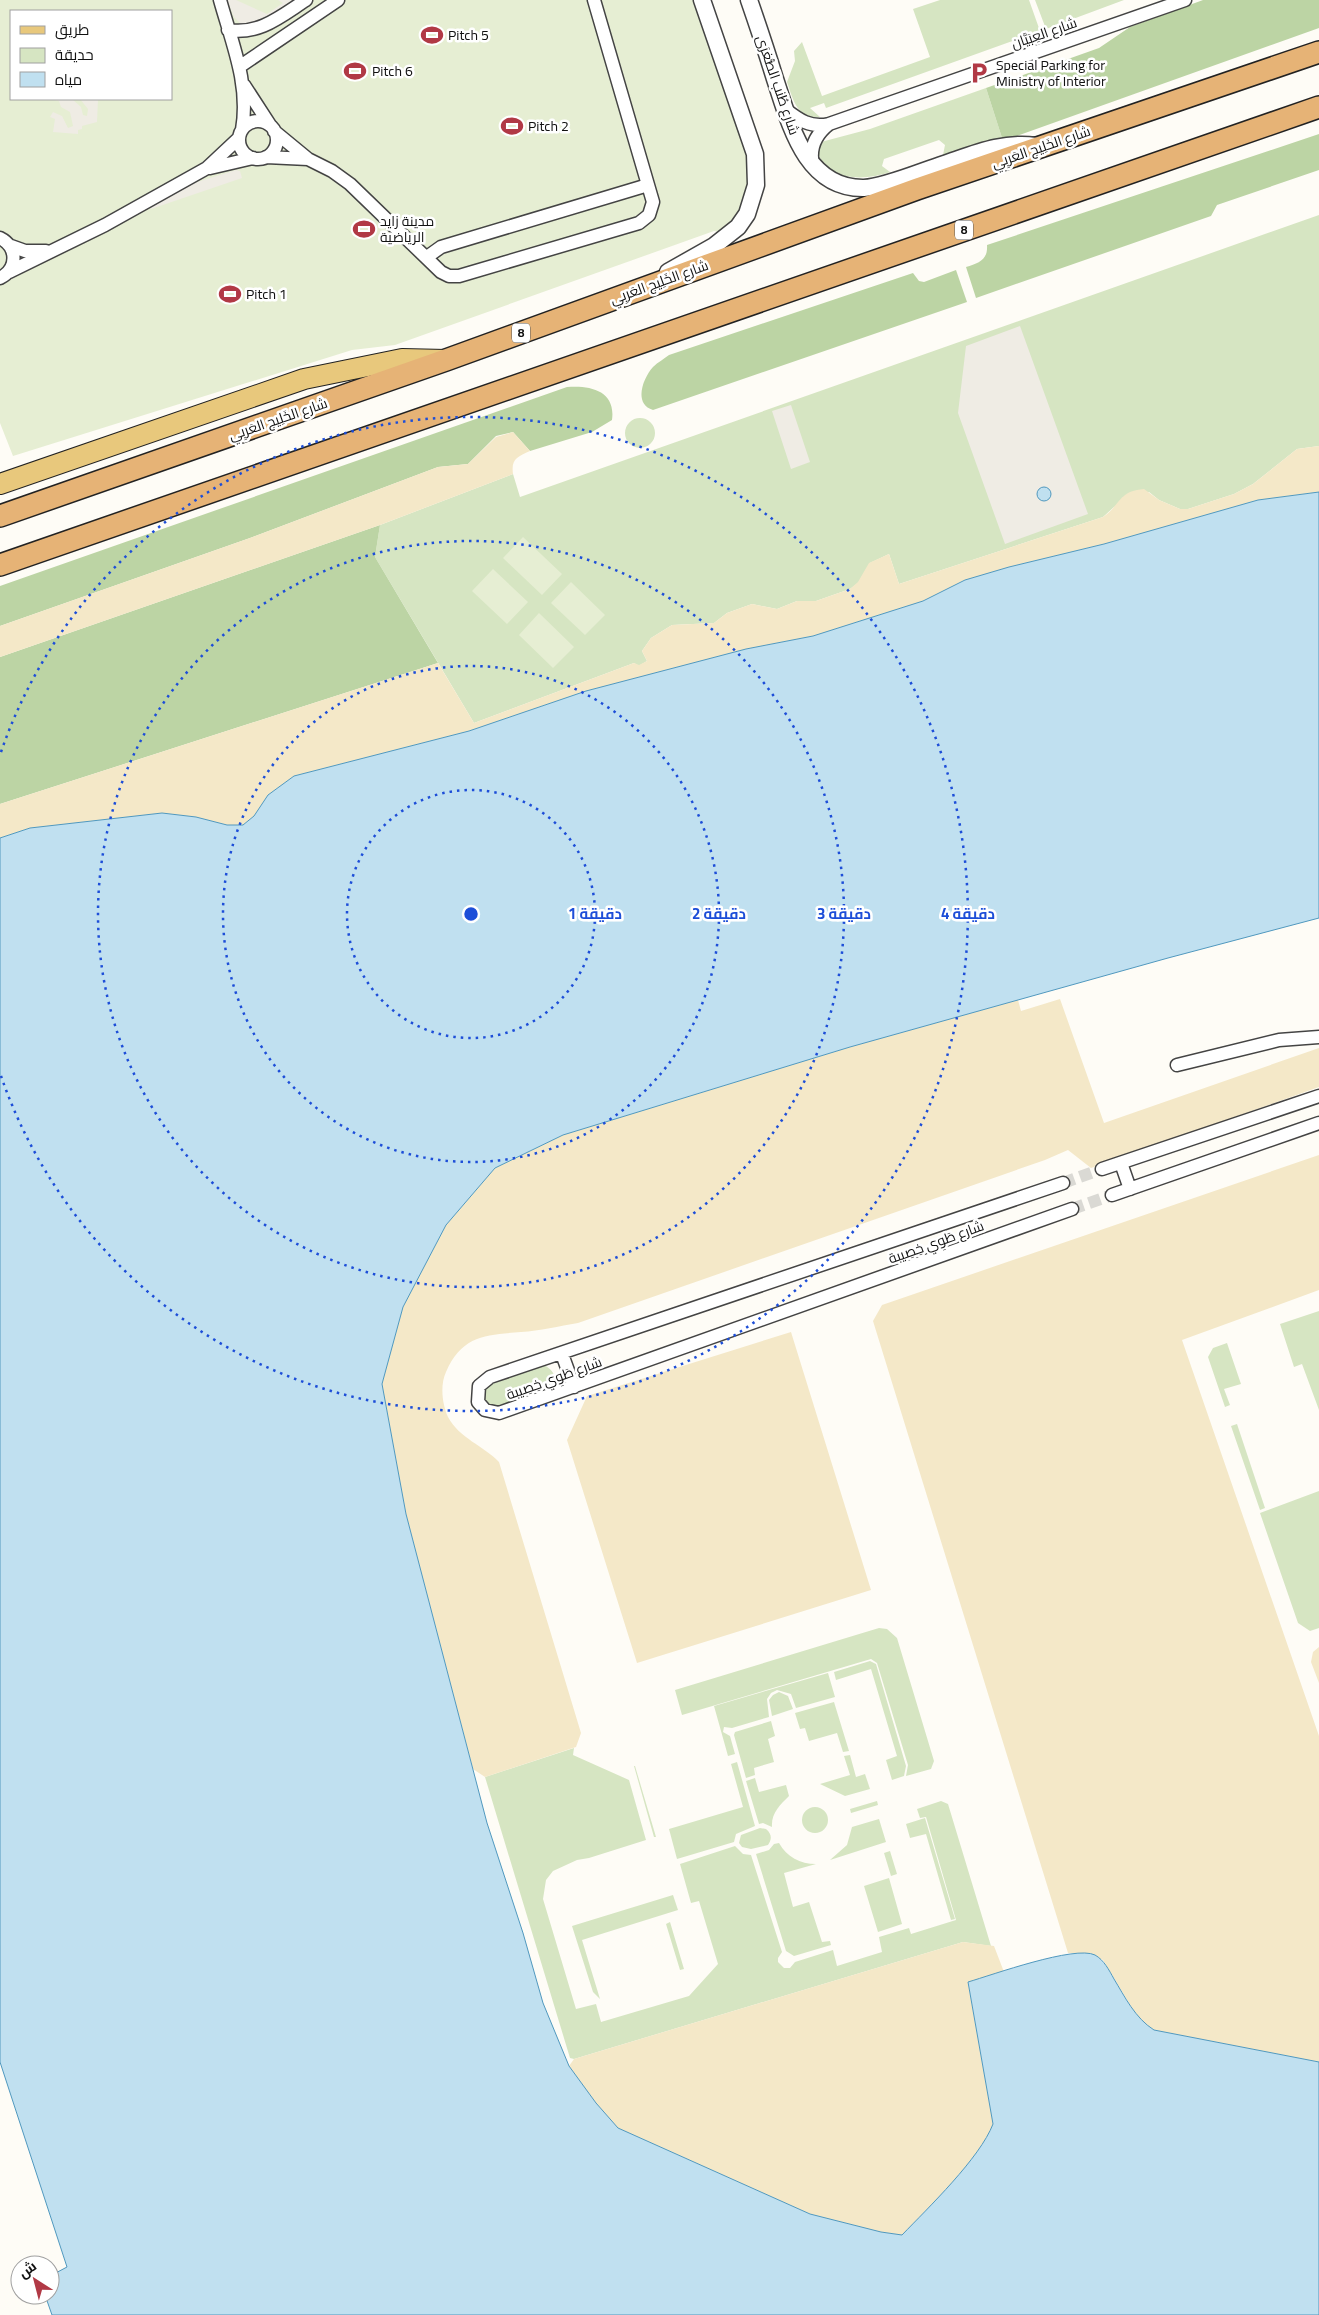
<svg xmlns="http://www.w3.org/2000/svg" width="1319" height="2315" viewBox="0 0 1319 2315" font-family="Georgia,Cairo,serif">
  <rect width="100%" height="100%" fill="#fefcf6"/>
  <path fill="#d6e5c2" d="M940,0h89l11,31 -214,77 -2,-5 -14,5 10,9c-23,3 -27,-18 -33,-35l8,-21 -1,-10 8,-9 20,54 108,-39 -17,-48z
    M1035,0h89l-78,29z
    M986,88l17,53 -40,14h-20l2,-10 -6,-5 -55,19 -2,7 8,6c-25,9 -66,10 -73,-23l4,-7 49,-13z
    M1319,215v231l-22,3 -44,35 -19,10 -46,15h-8l-21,-9 -10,-8 -35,15 -11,10 -204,67 -10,-30 -19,9 -12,20 -8,6 -34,12h-19l-20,8 -25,-5 -25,9 -13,10 -42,2 -21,13 -9,13 5,10 -8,5 -5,-3 -160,60 -99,-166 5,-32 133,-51 7,23z
    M625 433a15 15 0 1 1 30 0a15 15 0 1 1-30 0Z
    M1319,1311v99l-17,-46 -8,3 -14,-43z
    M1227,1343l14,41 -17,5 6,16 -5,2 -17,-50 5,-9z
    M544,1365c6,3 11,8 11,15 0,19 -48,24 -63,28 -10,-9 -11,-15 -4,-27z
    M1237,1424l28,84 -5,2 -29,-84z
    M1319,1491v137l-9,3 -12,-8 -38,-110z
    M879,1628l8,1 10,9 37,123 -3,8 -25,7 2,-11 -31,-102 -6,-4 -189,56 -7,-25z
    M870,1661l6,3 30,102 -2,10 -12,4 -6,-20 11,-4 -26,-87 -35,11 -2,-8z
    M828,1673l7,24 -39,11 -5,-14 -14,-4 -6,3 -4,6 2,18 -37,11 -8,-1 -1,5 7,4 5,18 -7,2 -14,-50z
    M779,1692l9,4 5,13 -21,7 -3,-16 4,-5z
    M834,1702l15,49 -6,1 -6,-19 -28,8 -4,-13 -5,1 -5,-16z
    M771,1721l4,15 -7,3 6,23 -20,6 1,7 -9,3 -12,-43 1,-3z
    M574,1748l-1,7 56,25 17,60 -57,18 -12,2 -24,11 -7,9 -3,19 33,110 20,-5 5,18 88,-26 29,-32 -19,-63 -8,2 -11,-39 55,-18 8,8 8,1 31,97 -4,6v4l6,6h6l5,-6 38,-12 4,16 45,-14 -3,-15 30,-9 2,6 45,-14 -30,-103 -6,1 -3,-9 24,-8 7,3 43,142 -28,-4 -389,117 -4,-1 -85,-281z
    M850,1755l6,22 9,-3 5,15 -25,7 -25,-12 30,-9 -6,-19z
    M737,1762l18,64 -19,8 -2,8 -57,17 -8,-30 74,-22 -12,-43z
    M634,1766h1l21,71h-2z
    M755,1778l4,14 27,-7 3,11c-9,9 -18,17 -17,31l-9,-4 -4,1 -13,-43z
    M877,1801l1,4 -27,8 -1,-4z
    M802 1820a13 13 0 1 1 26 0a13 13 0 1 1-26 0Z
    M925,1818l30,101 -4,1 -25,-86 -16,4 -4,-14z
    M879,1819l7,23 -56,18 17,-15 5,-18z
    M760,1828l6,1c6,5 6,10 2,16l-17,4 -9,-2 -3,-4 2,-8z
    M779,1843c8,14 21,21 37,21l-32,9 9,34 16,-5 13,40 8,-1 1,4 -37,11 -8,-5 -30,-97 13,-4 5,-6z
    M890,1851l7,23 -6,2 -7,-23z
    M889,1878l13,46 -24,8 -14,-46z
    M673,1895l5,15 -96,30 18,59 -7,-7 -21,-66z
    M670,1922l14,47 -4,1 -14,-46z"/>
  <path fill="#bcd4a4" d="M1203,0h116v28l-316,113 -17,-53 113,-40 31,-21z
    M1319,134v36l-102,35 -6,11 -235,82 -10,-31c13,-4 22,-7 21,-22z
    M956,270l11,32 -314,108c-20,-6 -10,-32 0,-43 5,-5 11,-8 16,-12l244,-82 6,8 5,1z
    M567,387c24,-2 49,4 45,33l-20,12 -62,19 -17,-19 -17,4 -28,28 -30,3 -188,71 -250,88v-40z
    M380,525l-5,32 63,106 -438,141v-147z"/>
  <path fill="#f4e8c8" d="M513,432l17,19c-13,6 -19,8 -17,23l-133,51 -380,132v-31l250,-88 188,-71 30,-3 28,-27z
    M1319,446v46l-61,8 -154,44 -95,23 -44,13 -42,21 -110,35 -67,13 -160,42 -117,40 -175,45 -26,19 -14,21 -11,9h-16l-31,-8 -34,-4 -132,15 -30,10v-34l438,-141 36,60 160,-60 5,2 8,-4 -5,-10 9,-13 21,-13 42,-2 13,-10 25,-9 25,5 20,-8h19l34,-12 8,-7 11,-19 20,-9 10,30 204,-67c18,-12 15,-26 41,-28l15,11 21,9h8l46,-15 19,-10 44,-35z
    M1060,999l44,124 215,-75v39l-228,81 -23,-18 -23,10 -467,163c-19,3 -38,8 -57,9 -35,3 -59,3 -75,40 -6,13 -4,32 2,45 11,21 36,29 51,45l82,271 -5,14 -91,30 -12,-8 -67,-255 -24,-130 21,-77 43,-82 49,-57 68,-33 287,-88 168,-47 3,11z
    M1319,1155v135l-137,50 137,396v326l-165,-32 -8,-5 -11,-12 -32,-53 -19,-7h-16l-195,-632 9,-16z
    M791,1332l80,258 -234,73 -70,-223 20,-44z
    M1319,1647v36l-8,-21 2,-10z
    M963,1942l31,4 10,26 -36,11 25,141c-13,34 -65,84 -91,111l-21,-3 -71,-18 -192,-86 -22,-25 -27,-37 5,-7z"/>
  <path fill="#e6eed3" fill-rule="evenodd" d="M0,0h693l56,163v35l-25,35 -10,-2 -319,114 -43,5 -339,106 -13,-33zM11,11h160v88h-160z
    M523,537l39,37 -20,21 -39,-37z
    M493,569l35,33 -21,22 -35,-33z
    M571,582l34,33 -20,20 -34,-32z
    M539,613l35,34 -21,21 -34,-33z"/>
  <path fill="#efece4" d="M227,0h9l31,14 16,-11 -5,-3h19l-32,21 -23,4 -8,-8z
    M47,99h25l9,8 2,8 4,1 1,-7 -8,-10h18l-1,23 -15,4v3l-4,1v4l-25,-2 2,-13 -5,-2 3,-5 9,4 6,12 5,-2 -3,-14 -9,-5 -2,-6z
    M236,170l4,1 2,7 -91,31 -1,-4 44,-22z
    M1020,326l68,188 -83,30 -47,-131 8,-67z
    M791,405l19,57 -19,7 -19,-58z"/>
  <path fill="#c0e0f0" stroke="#5098be" d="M1037 494a7 7 0 1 1 14 0a7 7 0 1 1-14 0Z
    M1319,492v426l-151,40 -318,89 -287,88 -68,33 -49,57 -43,82 -21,77 24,130 81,309 36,110 20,70 26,63 27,37 22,25 192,86 71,18 21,3c26,-27 78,-77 91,-111l-25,-142c24,-7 107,-37 127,-27 9,5 14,15 19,24 11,18 21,39 40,51l165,32v253h-1267l-7,-20h5v-19l17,-9 -67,-205v-1224l30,-10 132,-15 34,4 31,8h16l11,-9 14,-21 26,-19 175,-45 117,-40 160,-42 67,-13 110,-35 42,-21 44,-13 95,-23 154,-44z"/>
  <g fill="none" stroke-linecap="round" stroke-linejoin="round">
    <path stroke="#dad9d4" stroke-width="12" stroke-dasharray="12 6" stroke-linecap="butt" d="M1063,1183l39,-14
      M1072,1209l40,-14"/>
    <g stroke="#444" stroke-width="15">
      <path id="minor" d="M220,0c12,43 30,85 22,130
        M228,30c32,5 53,-14 78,-30
        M239,67l99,-67
        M244,85l26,40
        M785,109c14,11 25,19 44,15l356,-124
        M239 140a19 19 0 1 1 38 0a19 19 0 1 1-38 0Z
        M274,131l34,28 24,12 18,13 91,88 8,4h10l180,-53 10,-8 4,-13 -59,-202
        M266,157l42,2
        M813,165c-4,-17 2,-30 16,-41
        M210,168l43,-10
        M0,238c18,9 18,31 0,40
        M11,246l14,5h21
        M427,257l14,-10 207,-62
        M9,272l96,-47 102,-57 32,-30
        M1177,1065l102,-25 40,-3
        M1121,1163l9,26
        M1102,1169l217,-73
        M1063,1183l-573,194 -11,9 -1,16 7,8 14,3 573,-204
        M1112,1195l207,-72
        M562,1354l12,33"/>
    </g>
    <g stroke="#444" stroke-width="19">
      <path id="tertiary" d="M749,0c9,26 18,53 26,79 15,45 30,110 89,109 21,-1 58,-17 80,-24 30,-10 60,-23 92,-18
        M668,272l46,-26 24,-19 9,-13 9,-29 -1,-31 -53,-154"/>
    </g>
    <g stroke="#222" stroke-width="22">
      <path id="primary" d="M0,484l304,-105 98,-20 44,1"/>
    </g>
    <g stroke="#222" stroke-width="24">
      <path id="trunk" d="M0,516l446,-156 471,-171 402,-137
        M0,565l1319,-458"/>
    </g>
    <use href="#minor" stroke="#fff" stroke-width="12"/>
    <use href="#tertiary" stroke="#fff" stroke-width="16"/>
    <use href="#primary" stroke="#e8c87c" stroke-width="20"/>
    <use href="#trunk" stroke="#e6b376" stroke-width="21"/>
  </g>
  <g fill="none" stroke="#1d4ed8" stroke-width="2.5" stroke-dasharray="2.5 5">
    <circle cx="471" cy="914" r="124"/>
    <circle cx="471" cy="914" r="248"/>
    <circle cx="471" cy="914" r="373"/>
    <path d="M1 752A497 497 0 1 1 1 1076"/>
  </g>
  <defs>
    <g id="stadium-bare" transform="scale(1.725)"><path d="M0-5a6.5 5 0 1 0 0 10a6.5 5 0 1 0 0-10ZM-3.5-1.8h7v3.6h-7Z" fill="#b13945" stroke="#fff" stroke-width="2.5" paint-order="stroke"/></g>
    <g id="parking-bare" transform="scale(1.725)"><path d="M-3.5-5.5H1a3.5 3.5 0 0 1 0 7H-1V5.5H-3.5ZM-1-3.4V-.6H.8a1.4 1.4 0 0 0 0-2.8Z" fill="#b13945" stroke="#fff" stroke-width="2.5" paint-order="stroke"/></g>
  </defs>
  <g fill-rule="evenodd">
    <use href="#stadium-bare" x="432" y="35"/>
    <use href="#stadium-bare" x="355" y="71"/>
    <use href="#parking-bare" x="979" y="73"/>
    <use href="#stadium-bare" x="512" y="126"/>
    <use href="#stadium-bare" x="364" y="229"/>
    <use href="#stadium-bare" x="230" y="294"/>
  </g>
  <g text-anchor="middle" stroke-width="5" stroke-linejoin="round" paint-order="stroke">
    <g fill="#fff" stroke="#585858" stroke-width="1">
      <rect x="955" y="220.5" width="18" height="19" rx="4"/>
      <rect x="512" y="323.5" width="18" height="19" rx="4"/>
    </g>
    <g font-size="12" font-weight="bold" fill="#111">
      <text x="964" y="234">8</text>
      <text x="521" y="337">8</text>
    </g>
    <g font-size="14" fill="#111" stroke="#fff">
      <text transform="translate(1044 33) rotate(-19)" y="5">شارع العِبَيَّان</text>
      <text transform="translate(778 85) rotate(71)" y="5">شارع طُنب الصُّغرَى</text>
      <text transform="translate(1041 147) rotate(-19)" y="5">شارع الخَلِيج العَربِي</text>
      <text transform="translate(659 282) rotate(-20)" y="5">شارع الخَلِيج العَربِي</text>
      <text transform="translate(278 419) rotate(-19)" y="5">شارع الخَلِيج العَربِي</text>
      <text transform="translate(936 1242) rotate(-20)" y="5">شارع طَوِي خِصِيبة</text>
      <text transform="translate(554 1378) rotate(-20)" y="5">شارع طَوِي خِصِيبة</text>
    </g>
    <g font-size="14" fill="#111" stroke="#fff" text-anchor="start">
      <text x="448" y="40">Pitch 5</text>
      <text x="996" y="70">Special Parking for<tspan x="996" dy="16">Ministry of Interior</tspan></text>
      <text x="372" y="76">Pitch 6</text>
      <text x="528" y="131">Pitch 2</text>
      <text x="380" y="226">مدينة زايد<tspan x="380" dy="16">الرياضية</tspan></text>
      <text x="246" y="299">Pitch 1</text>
    </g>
  </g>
  <circle cx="471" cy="914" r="8" fill="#1d4ed8" stroke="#fff" stroke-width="2.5"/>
  <g font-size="15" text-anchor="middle" font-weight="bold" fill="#1d4ed8" stroke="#fff" stroke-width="5" stroke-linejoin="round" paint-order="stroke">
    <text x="595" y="919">1 دقيقة</text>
    <text x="719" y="919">2 دقيقة</text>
    <text x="844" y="919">3 دقيقة</text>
    <text x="968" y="919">4 دقيقة</text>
  </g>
  <rect x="10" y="10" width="162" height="90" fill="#ffffff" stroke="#a0a0a0"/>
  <rect x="20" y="26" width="25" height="8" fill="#e8c87c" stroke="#a0a0a0"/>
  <text x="55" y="35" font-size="15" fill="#111111">طريق</text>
  <rect x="20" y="48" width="25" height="15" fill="#d6e5c2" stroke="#a0a0a0"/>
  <text x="55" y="60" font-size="15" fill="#111111">حديقة</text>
  <rect x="20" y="72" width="25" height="15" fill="#c0e0f0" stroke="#a0a0a0"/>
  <text x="55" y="85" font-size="15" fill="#111111">مياه</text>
  <g transform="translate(35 2280) rotate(324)"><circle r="24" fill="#ffffff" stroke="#a0a0a0"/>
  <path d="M0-4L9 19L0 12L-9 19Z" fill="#b13945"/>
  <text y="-8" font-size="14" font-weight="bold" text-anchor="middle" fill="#111111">ش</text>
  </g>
</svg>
